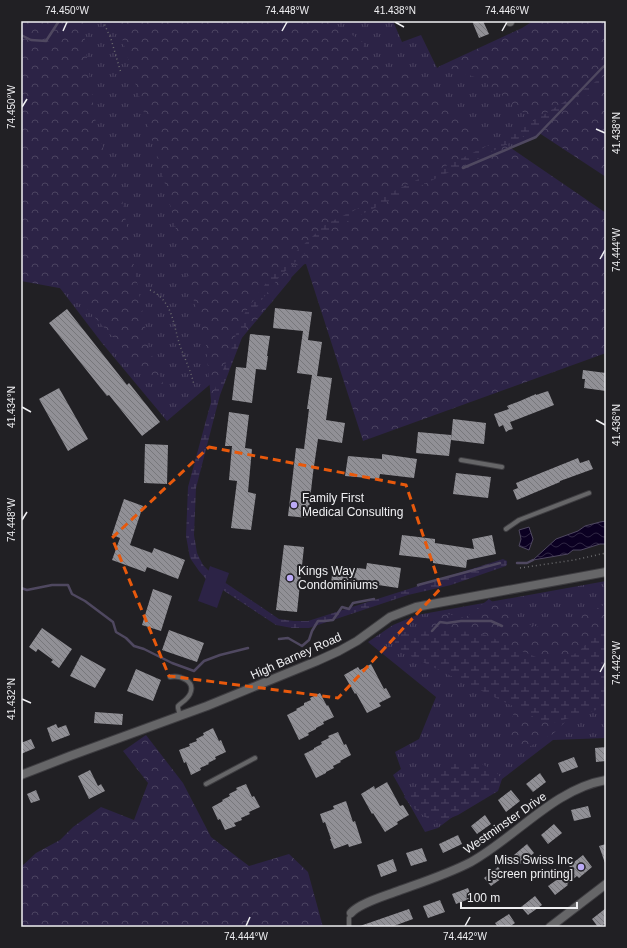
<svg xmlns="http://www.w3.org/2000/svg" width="627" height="948" viewBox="0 0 627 948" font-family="Helvetica,sans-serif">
  <defs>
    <pattern id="grass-tufts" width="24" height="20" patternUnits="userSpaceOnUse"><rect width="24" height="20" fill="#2c2346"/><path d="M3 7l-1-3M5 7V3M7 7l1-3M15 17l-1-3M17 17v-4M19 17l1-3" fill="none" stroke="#4b4361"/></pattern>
    <pattern id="forest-crowns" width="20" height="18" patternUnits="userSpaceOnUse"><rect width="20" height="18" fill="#2c2346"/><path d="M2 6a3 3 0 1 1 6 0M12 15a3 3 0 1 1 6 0" fill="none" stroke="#4b4361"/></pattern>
    <pattern id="wetland-marsh" width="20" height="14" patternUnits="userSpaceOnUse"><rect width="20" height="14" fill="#2c2346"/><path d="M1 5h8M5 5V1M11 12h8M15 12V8" fill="none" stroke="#4b4361"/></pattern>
    <pattern id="water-waves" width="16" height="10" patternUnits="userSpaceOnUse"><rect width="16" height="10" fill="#0b0022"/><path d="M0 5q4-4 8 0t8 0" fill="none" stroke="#2f2643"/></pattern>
    <pattern id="building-back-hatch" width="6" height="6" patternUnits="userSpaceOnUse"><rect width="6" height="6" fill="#919096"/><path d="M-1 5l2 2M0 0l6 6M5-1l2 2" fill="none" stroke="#77777b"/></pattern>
  </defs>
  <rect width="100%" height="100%" fill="#212024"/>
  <path fill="url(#grass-tufts)" d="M21,21h372l9,21 19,-7 16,33 3,-2 166,-45v68l-71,48 -73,30 -101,39 -121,124 -20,46 -53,45 -65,-78 -81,-106z
    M606,581v157l-53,2 -115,88 -13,4 -32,-57 8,-6 -6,-17 24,-13 17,-42 -68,-55 25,-17 24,-10z"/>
  <path fill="url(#forest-crowns)" d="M21,21h62l4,38 10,72 24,63 28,154 20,51 -99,-109 -49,-9z
    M117,21h212l33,20 3,10 21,18 28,6 80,69 8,-2 104,71v140l-243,88 -57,-177 -13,2 -2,13 -55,66 -24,67 -6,-67 -17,-62 -24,-99z
    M533,21h73v156l-76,-50 5,-5 -54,-43 -41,-13 82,-38z
    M489,599l29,23 21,5 8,-1 40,-13 19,-9v102l-30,5 -23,23 -34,18 -11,-19 10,-35 -60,-33 -23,6 -42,-27 29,-14 16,-18 27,6z
    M146,735l37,48 28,54 38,29 40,-12 19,18 15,55h-302v-60l15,-14 24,-13 13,-13 28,-20 33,13 14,-37 -25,-32z"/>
  <path fill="url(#wetland-marsh)" d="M606,75v9l-82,52 -193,93 -51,47 -19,25 -13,21 -28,73 -24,93 -2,47 3,18 6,12 8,8 68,46 15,2h14l195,-62 4,2v3l-1,2 -55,19 -43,10 -99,33h-17l-16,-3 -70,-46 -7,-8 -9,-13 -4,-22 2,-49 26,-96 16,-38 11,-34 14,-21 20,-27 51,-47 194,-94z
    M606,625v82l-50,15c-14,2 -21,-5 -33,-11l-129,-63v-4l7,-12 48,-1 27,1 15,5 19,9 26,11 19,2 22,-6 9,-9 7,-11 11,-7z
    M463,762l19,2 14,8 6,7 -4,12 -40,24 -17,7 -14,-4 -15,-11 -8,-10 3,-4 10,-4 28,-23z"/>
  <path fill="#2c2346" d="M210,566l19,7 -12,35 -19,-7z"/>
  <path fill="url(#water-waves)" stroke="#4f4860" d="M606,521v23h-6l-19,6h-8l-5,4 -35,6 23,-21 22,-8 7,-5 15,-4z
    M529,527l4,12 -4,11 -10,-4 2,-7 -2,-9z"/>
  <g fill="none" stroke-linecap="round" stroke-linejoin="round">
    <path stroke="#4f4860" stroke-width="2.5" d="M21,35l10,5 15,1 13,-20h7
      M463,168l73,-31 67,-70 3,-2
      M517,563h10l6,-3
      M418,585l82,-22
      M21,588l6,2 25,-5h16l4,9 13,7 28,21 3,10 10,6 8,8 10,3 28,14 22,8 10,-10 16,-6 28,-7
      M432,631l8,-9 7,1 14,-2h30l11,5
      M279,639l9,-1 14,8 7,-6 3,-9 6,-10h6l9,-1 9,-13 7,2 4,-6 21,-4"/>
  </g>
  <path fill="url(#building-back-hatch)" d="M472,21h11l6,13 -10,4z
    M275,308l37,4 -4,28 14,2 -5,34 15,2 -6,42 19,3 -3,20 -24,-4 -5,34 -5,45 -20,-2 8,-68 8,1 5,-40h-2l5,-34 -15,-2 6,-42 -30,-3z
    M67,309l60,76 2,-2 31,39 -18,14 -33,-41 -2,1 -58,-73z
    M250,334l20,2 -3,20h1l-2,14 -10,-1 -4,34 -20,-3 4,-33 10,1z
    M583,370l23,3v18l-22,-3 1,-9h-3z
    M59,388l29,51 -20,12 -29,-52z
    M548,391l6,14 -41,16 -3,1 3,7 -4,1 -3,2 -3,-7 -4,2 -5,-13 15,-5 -2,-3 13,-5 16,-7v1z
    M229,412l20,3 -4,33 7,1 -4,43 8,2 -5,36 -20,-2 6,-47 -8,-1 3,-34h-7z
    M453,419l33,4 -2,21 -33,-4 -2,16 -33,-3 2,-21 33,3v4z
    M145,444l23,1 -1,39 -23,-1z
    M382,454l35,5 -3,19 -34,-4 -1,5 -34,-3 3,-20 34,3z
    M578,458l2,5 9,-3 4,9 -33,12v1l-43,18 -4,-10 5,-2 -2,-5z
    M456,473l35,4 -3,21 -35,-4z
    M124,499l19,7 -13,39 22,8 2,-5 31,12 -7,19 -31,-12 -2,5 -33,-12 8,-22 -8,-3z
    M402,535l33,4v4l39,6 -2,-10 20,-4 4,19 -29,6 -1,8 -33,-5v-4l-34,-4z
    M284,545l20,2 -7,65 -21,-2z
    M367,563l34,5 -3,20 -33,-5 -1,6 -33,-5 2,-19 33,4z
    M153,589l19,7 -11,35 -19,-6z
    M42,628l30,21 -13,19 -8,-6 2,-2 -15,-11 -2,3 -7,-5z
    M169,630l35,13 -7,19 -35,-12z
    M81,655l25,14 -11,19 -25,-12z
    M371,664l13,25 2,-1 5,9 -12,6 2,3 -14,7 -11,-20 -1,1 -11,-19 14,-8 2,3z
    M136,669l25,11 -8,21 -26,-10z
    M320,693l7,13 1,-1 6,12 -11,5 1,2 -8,4v1l-8,4 1,2 -10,5 -12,-25 10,-5 -1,-1 8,-4v-2l7,-3 -1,-2z
    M95,712l28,2 -1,11 -28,-2z
    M56,724l2,4 8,-3 4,10 -18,7 -5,-14z
    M213,728l6,13 2,-1 5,12 -11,5 1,2 -8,4 1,1 -9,4 1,2 -10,5 -5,-13 -2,1 -5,-13 11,-4 -1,-2 8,-3 -1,-2 8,-4 -1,-2z
    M338,732l6,13 2,-1 5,11 -11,6 1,1 -8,4 1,2 -8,4v1l-10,5 -12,-24 10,-5v-1l8,-4 -1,-2 8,-4 -1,-2z
    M31,739l4,9 -14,6v-11z
    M606,747v14l-10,1 -1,-14z
    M574,757l4,10 -16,6 -4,-10z
    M90,770l8,16 3,-2 4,7 -16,8 -11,-23z
    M540,773l6,9 -13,10 -7,-8z
    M387,782l13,24 3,-1 6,10 -12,7 1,2 -13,8 -12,-19 -1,1 -11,-20 13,-8 1,3z
    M246,784l6,13 2,-1 6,11 -11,5 1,2 -9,4 1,2 -8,3 2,3 -11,4 -5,-11 -2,1 -6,-13 11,-6 -1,-1 8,-4 -1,-2 8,-4 -1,-2z
    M36,790l4,10 -9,3 -4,-9z
    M511,790l9,11 -14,11 -8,-12z
    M346,801l7,21 2,-1 7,22 -13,4 -1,-3 -14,5 -4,-10h1l-6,-17 -2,1 -3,-9 14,-5 -1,-3z
    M588,806l3,11 -17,4 -3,-11z
    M485,815l6,9 -14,10 -6,-8z
    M554,824l8,9 -14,11 -7,-9z
    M458,835l4,9 -19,9 -4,-9z
    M527,844l7,9 -13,11 -7,-9z
    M606,844v19h-1l-6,-17z
    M422,848l5,13 -16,5 -5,-13z
    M583,855l9,12 -13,11 -2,-2 -10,8 1,1 -13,10 -7,-9 24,-17 -3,-3z
    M393,859l4,12 -16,6 -4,-12z
    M498,867l7,9 -14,10 -7,-8z
    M468,888l4,10 -16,6 -4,-10z
    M535,896l7,9 -14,10 -7,-8z
    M440,900l5,12 -17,6 -5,-12z
    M606,908v15l-6,4h-2l-6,-8z
    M409,909l4,10 -22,8h-31v-1z
    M509,914l6,9 -6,4h-11l-3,-4z"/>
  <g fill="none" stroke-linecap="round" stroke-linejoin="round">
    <g stroke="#3e3d41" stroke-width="6">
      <path id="lane" d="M461,460l41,7
        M506,529l13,-9 70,-27
        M170,677c10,-2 26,4 20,17 -3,6 -8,8 -12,12v2l2,8
        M206,784l49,-26
        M349,927v-9l2,-5"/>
    </g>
    <g stroke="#3e3d41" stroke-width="10">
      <path id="street" d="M510,21v1
        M21,775l49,-19 137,-50 110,-45 22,-10 18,-10 33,-24 26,-10 190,-35
        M351,913c9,-10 34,-17 47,-22 25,-9 50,-17 73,-29 45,-25 83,-73 135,-82
        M550,927l56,-43"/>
    </g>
    <path stroke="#6c6c6f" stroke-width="1.5" stroke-dasharray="1 3" stroke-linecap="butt" d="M103,21l8,18 10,34
      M150,290c23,11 23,34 30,56 5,13 11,25 14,39
      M520,568l54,-8 32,-7"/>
    <use href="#lane" stroke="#666668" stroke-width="4"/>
    <use href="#street" stroke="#666668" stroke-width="8"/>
  </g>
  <path fill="none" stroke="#e8590c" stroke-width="3" stroke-dasharray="8 5" stroke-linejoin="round" d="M209,447l197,38 35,103 -103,110 -169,-22 -57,-138z"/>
  <path fill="none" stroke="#efeff2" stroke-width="1.5" d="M395,22l9,5M63,31l4,-9M282,31l5,-9M502,31l5,-9M22,107l5,-8M596,129l9,4M600,259l5,-9M22,407l9,5M596,420l9,5M22,520l5,-8M600,672l5,-9M22,699l9,4M246,926l4,-9M465,926l5,-9"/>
  <g fill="#bbaaf6" stroke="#212024" stroke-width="1.5">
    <circle cx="294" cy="505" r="4"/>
    <circle cx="290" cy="578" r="4"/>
    <circle cx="581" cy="867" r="4"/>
  </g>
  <g text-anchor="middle" stroke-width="4" stroke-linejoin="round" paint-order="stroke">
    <g font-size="12" fill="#efeff2" stroke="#212024" text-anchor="start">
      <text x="302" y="502">Family First<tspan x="302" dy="14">Medical Consulting</tspan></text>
      <text x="298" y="575">Kings Way<tspan x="298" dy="14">Condominiums</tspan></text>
      <text x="573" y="864" text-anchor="end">Miss Swiss Inc<tspan x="573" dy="14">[screen printing]</tspan></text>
    </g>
    <g font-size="12" fill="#efeff2" stroke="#212024">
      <text transform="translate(296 656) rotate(-24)" y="4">High Barney Road</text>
      <text transform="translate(505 823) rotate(-35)" y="4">Westminster Drive</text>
    </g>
  </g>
  <rect width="627" height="948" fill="none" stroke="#212024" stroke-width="44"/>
  <path d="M461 902v6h116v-6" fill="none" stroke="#efeff2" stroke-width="2"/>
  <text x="467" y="902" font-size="12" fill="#efeff2" stroke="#212024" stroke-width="3" paint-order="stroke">100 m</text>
  <rect x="22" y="22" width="583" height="904" fill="none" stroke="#efeff2" stroke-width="1.5"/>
  <g font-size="10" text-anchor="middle" fill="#efeff2">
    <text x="67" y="14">74.450°W</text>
    <text x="287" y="14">74.448°W</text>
    <text x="395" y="14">41.438°N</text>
    <text x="507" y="14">74.446°W</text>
    <text transform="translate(11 107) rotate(-90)" y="4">74.450°W</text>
    <text transform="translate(616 133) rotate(-90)" y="4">41.438°N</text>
    <text transform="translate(616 250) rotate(-90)" y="4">74.444°W</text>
    <text transform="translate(11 407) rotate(-90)" y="4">41.434°N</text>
    <text transform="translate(616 425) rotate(-90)" y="4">41.436°N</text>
    <text transform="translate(11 520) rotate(-90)" y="4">74.448°W</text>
    <text transform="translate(616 663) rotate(-90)" y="4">74.442°W</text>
    <text transform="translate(11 699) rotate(-90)" y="4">41.432°N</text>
    <text x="246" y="940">74.444°W</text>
    <text x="465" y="940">74.442°W</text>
  </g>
</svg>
